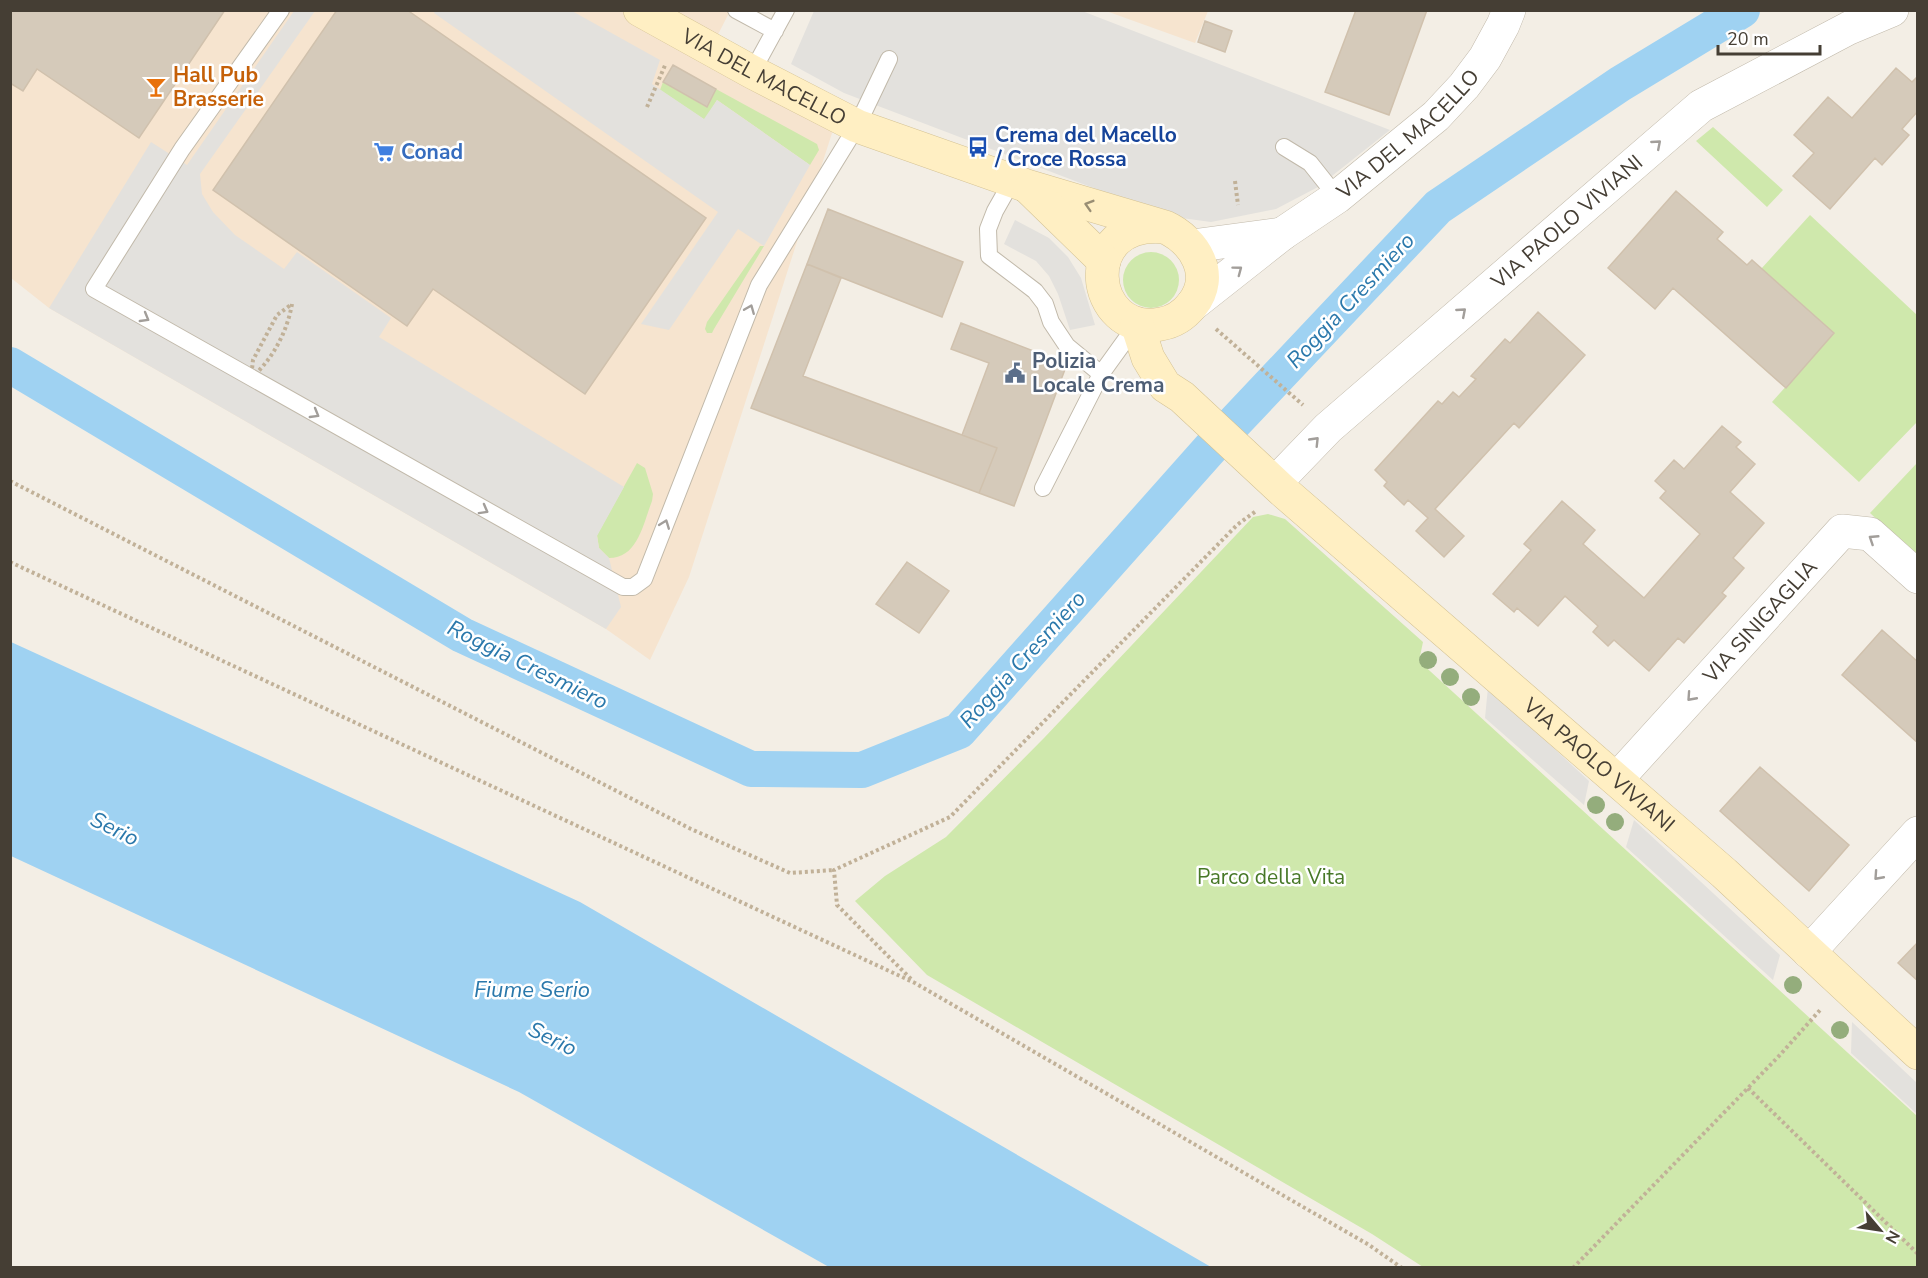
<svg xmlns="http://www.w3.org/2000/svg" width="1928" height="1278" viewBox="0 0 1928 1278" font-family="'Nunito Sans',sans-serif">
  <rect width="100%" height="100%" fill="#f3eee5"/>
  <path fill="#f6e4cf" d="M10,11h720l-26,51 129,68 -144,447 -39,83 -44,-31 -557,-321 -38,-30z
    M1106,11l102,-1v1l-13,32z"/>
  <path fill="#cfe8ac" d="M663,82l43,25 10,-18 101,55 2,6 -9,15 -93,-65 -12,20 -45,-30z
    M1713,127l70,63 -16,17 -71,-66z
    M1810,215l107,100v107l-58,60 -87,-80 62,-69 -73,-64z
    M760,246h4l-50,83 -2,4h-5l-2,-4 2,-7z
    M1123 280a28 28 0 1 1 56 0a28 28 0 1 1-56 0Z
    M637,463l8,5 8,26 -1,7c-9,23 -14,57 -43,57l-10,-10 -2,-13z
    M1917,463v93l-47,-43z
    M1268,514l17,5 138,123 -4,19 498,455v151h-494l-51,-33 -445,-259 -72,-74 30,-25 61,-39 98,-99 209,-221z"/>
  <path fill="#e3e1dd" d="M294,11h21l-115,163 2,20 11,18 22,23 49,34 13,-17 94,66 -12,19 245,150 -27,49 2,12 10,10 12,49 -15,22 -557,-321 102,-166 36,23z
    M435,11h137l88,49 -8,24 52,35 13,-19 93,65 -46,81 -26,-17 -69,101 -28,-6 77,-112 -284,-199z
    M814,11h268l308,119 -72,57 -42,22 -65,13 -44,-6 -323,-123 -53,-29z
    M1015,220l34,18 19,19 13,21 14,47 -25,5 -12,-36 -9,-18 -13,-15 -32,-17z
    M1488,687l101,94 -5,24 -99,-87z
    M1634,820l146,135 -7,25 -147,-133z
    M1852,1022l65,61v31l-66,-61z"/>
  <path fill="#9fd2f2" d="M11,642l569,260 631,365h-382l-310,-175 -508,-236z"/>
  <g fill="none" stroke-linecap="round" stroke-linejoin="round">
    <path stroke="#9fd2f2" stroke-width="36" d="M10,365l452,270 289,134 111,1 97,-39 257,-289 222,-235 182,-123 122,-74"/>
  </g>
  <path fill="#d5caba" stroke="#d0c1ad" stroke-width="1.5" d="M10,10h215l-86,128 -102,-69 -14,22 -13,-8z
    M337,10h70l299,208 -121,176 -152,-105 -26,37 -194,-136z
    M1356,10h71l-38,105 -64,-23z
    M1205,21l27,10 -7,21 -27,-10z
    M673,65l43,24 -9,18 -44,-25z
    M1896,68l16,14 6,-6v35l-16,18 7,6 -27,30 -7,-7 -45,51 -37,-33 21,-23 -20,-18 34,-38 24,21z
    M1676,191l47,41 -6,7 30,26 5,-5 82,73 -48,55 -113,-100 -18,21 -47,-41z
    M828,209l135,53 -21,55 -135,-53z
    M807,264l34,14 -38,98 194,72 -18,45 -228,-85z
    M1538,312l47,43 -66,73 -5,-5 -79,86 29,27 -20,21 -28,-26 12,-13 -20,-18 -4,5 -20,-19 3,-4 -12,-12 63,-69 4,3 11,-12 6,5 17,-18 -5,-3 34,-37 5,4z
    M961,323l106,41 -53,142 -35,-13 18,-45 -35,-13 27,-72 -38,-14z
    M1722,426l19,16 -5,5 19,17 -25,28 34,31 -31,35 11,10 -22,25 4,3 -42,47 -6,-5 -29,33 -35,-31 -6,6 -15,-14 5,-6 -33,-30 -27,30 -21,-18 -3,4 -21,-18 38,-44 -7,-6 38,-43 33,29 -12,14 61,54 56,-64 -40,-36 6,-7 -11,-10 19,-21 10,9z
    M907,562l42,29 -30,42 -43,-29z
    M1882,630l36,32v81l-76,-68z
    M1760,767l89,78 -40,46 -89,-80z
    M1918,942v39l-20,-18z"/>
  <g fill="none" stroke-linecap="round" stroke-linejoin="round">
    <g stroke="#c1b9aa" stroke-width="18">
      <path id="lane" d="M281,10l-99,139 -88,140 529,298h10l11,-8 115,-294 98,-159 32,-67
        M736,10l39,21
        M752,72l34,-62
        M1284,147l26,16 27,34
        M1012,181l-17,30 -7,18 1,27 46,35 10,13 6,18 16,24 34,28
        M1043,488l58,-114 36,-50"/>
    </g>
    <g stroke="#c1b9aa" stroke-width="34">
      <g id="street">
        <path d="M1192,246l90,-12"/>
        <path id="s1" d="M1192,305l90,-71 55,-37 99,-81 28,-30 21,-28 18,-33 6,-15"/>
        <path id="s2" d="M1275,483l53,-55 373,-322 148,-78 43,-18"/>
        <path id="s3" d="M1617,779l225,-248 28,3 48,43"/>
        <path d="M1809,952l109,-119"/>
      </g>
    </g>
    <g stroke="#d4c294" stroke-width="34">
      <g id="secondary">
        <path id="s4" d="M640,10l112,62 105,54 170,60 138,41c30,14 51,48 27,78 -8,10 -19,17 -31,19 -72,14 -86,-106 4,-97"/>
        <path d="M1030,189l74,72"/>
        <path id="s5" d="M1137,324l11,34 17,28 17,11 101,94 441,382 194,180"/>
      </g>
    </g>
    <path stroke="#c1b198" stroke-width="4" stroke-dasharray="3 3" stroke-linecap="butt" d="M647,107l19,-44
      M1235,181l3,24
      M292,304c-5,28 -19,55 -41,74l2,-18 24,-45z
      M1216,329l87,76
      M10,481l681,348 99,44 44,-3
      M10,562l905,421 454,262 33,23
      M911,979l-74,-74 -3,-35 116,-53 287,-292 19,-14
      M1748,1088l170,166
      M1573,1268l206,-212 42,-47"/>
    <use href="#lane" stroke="#fff" stroke-width="16"/>
    <use href="#street" stroke="#fff" stroke-width="33"/>
    <use href="#secondary" stroke="#ffefc3" stroke-width="33"/>
  </g>
  <g fill="#94ad7c">
    <circle cx="1428" cy="660" r="9"/>
    <circle cx="1450" cy="677" r="9"/>
    <circle cx="1471" cy="697" r="9"/>
    <circle cx="1596" cy="805" r="9"/>
    <circle cx="1615" cy="822" r="9"/>
    <circle cx="1793" cy="985" r="9"/>
    <circle cx="1840" cy="1030" r="9"/>
  </g>
  <defs><path id="oneway-chevron" d="M-2-3.5L2.5 0L-2 3.5" fill="none" stroke-width="1.6" stroke-linecap="round" stroke-linejoin="round" transform="scale(1.5)"/></defs>
  <g stroke="#a29e9a">
    <use href="#oneway-chevron" transform="translate(1657 144) rotate(-41)"/>
    <use href="#oneway-chevron" transform="translate(1238 270) rotate(-37)"/>
    <use href="#oneway-chevron" transform="translate(750 309) rotate(-68)"/>
    <use href="#oneway-chevron" transform="translate(1462 312) rotate(-41)"/>
    <use href="#oneway-chevron" transform="translate(145 318) rotate(30)"/>
    <use href="#oneway-chevron" transform="translate(315 414) rotate(30)"/>
    <use href="#oneway-chevron" transform="translate(1315 441) rotate(-46)"/>
    <use href="#oneway-chevron" transform="translate(484 510) rotate(29)"/>
    <use href="#oneway-chevron" transform="translate(665 524) rotate(-69)"/>
    <use href="#oneway-chevron" transform="translate(1873 539) rotate(-147)"/>
    <use href="#oneway-chevron" transform="translate(1691 697) rotate(132)"/>
    <use href="#oneway-chevron" transform="translate(1878 876) rotate(132)"/>
  </g>
  <use stroke="#998e74" href="#oneway-chevron" transform="translate(1089 205) rotate(-163)"/>
  <defs>
    <g id="bar-bare" transform="scale(1.62)"><path d="M-6-5H6L.8 .8V4.5H3.5V6h-7V4.5H-.8V.8Z" fill="#e8710a" stroke="#fff" stroke-width="2.5" paint-order="stroke"/></g>
    <g id="bus-bare" transform="scale(1.62)"><path d="M-5-6H5V4H4V6H2V4H-2V6H-4V4H-5ZM-3.5-4V0h7V-4ZM-3.5 1.2v1.5H-2V1.2ZM2 1.2v1.5H3.5V1.2Z" fill="#1a4fb4" stroke="#fff" stroke-width="2.5" paint-order="stroke"/></g>
    <g id="supermarket-bare" transform="scale(1.62)"><path d="M-6-5.5h2.5l.6 2H6L4.5 2H-2.5L-4.4-4H-6ZM-1.5 3.2a1.3 1.3 0 1 0 .1 0ZM3 3.2a1.3 1.3 0 1 0 .1 0Z" fill="#3f7fe0" stroke="#fff" stroke-width="2.5" paint-order="stroke"/></g>
    <g id="civic-bare" transform="scale(1.62)"><path d="M-.6-6.5H3V-4.5H.6V-3L4-1V1h2V6H-6V1h2V-1L-.6-3ZM-1.2 2.5V6h2.4V2.5Z" fill="#5c6f8a" stroke="#fff" stroke-width="2.5" paint-order="stroke"/></g>
  </defs>
  <g fill-rule="evenodd">
    <use href="#bar-bare" x="156" y="87"/>
    <use href="#bus-bare" x="978" y="147"/>
    <use href="#supermarket-bare" x="384" y="152"/>
    <use href="#civic-bare" x="1015" y="373"/>
  </g>
  <g text-anchor="middle" stroke-width="5" stroke-linejoin="round" paint-order="stroke">
    <g font-size="21" font-weight="bold" fill="#c56008" stroke="#fff" text-anchor="start">
      <text x="173" y="82">Hall Pub<tspan x="173" dy="24">Brasserie</tspan></text>
    </g>
    <g font-size="21" fill="#453e34" stroke="#fff">
      <text dy="7" stroke="none"><textPath href="#s4" startOffset="141">VIA DEL MACELLO</textPath></text>
      <text dy="7" stroke="none"><textPath href="#s1" startOffset="276">VIA DEL MACELLO</textPath></text>
      <text dy="7" stroke="none"><textPath href="#s2" startOffset="392">VIA PAOLO VIVIANI</textPath></text>
      <text dy="7" stroke="none"><textPath href="#s3" startOffset="213">VIA SINIGAGLIA</textPath></text>
      <text dy="7" stroke="none"><textPath href="#s5" startOffset="645">VIA PAOLO VIVIANI</textPath></text>
    </g>
    <g font-size="21" font-weight="bold" fill="#164399" stroke="#fff" text-anchor="start">
      <text x="995" y="142">Crema del Macello<tspan x="995" dy="24">/ Croce Rossa</tspan></text>
    </g>
    <g font-size="21" font-weight="bold" fill="#366cbe" stroke="#fff" text-anchor="start">
      <text x="401" y="159">Conad</text>
    </g>
    <g font-size="21" font-weight="bold" fill="#4e5e75" stroke="#fff" text-anchor="start">
      <text x="1032" y="368">Polizia<tspan x="1032" dy="24">Locale Crema</tspan></text>
    </g>
    <g font-size="21" fill="#477827" stroke="#fff">
      <text x="1271" y="884">Parco della Vita</text>
    </g>
    <g font-size="22" font-style="italic" fill="#2a78ab" stroke="#fff">
      <text transform="translate(1350 300) rotate(-47)" y="8">Roggia Cresmiero</text>
      <text transform="translate(1022 659) rotate(-48)" y="8">Roggia Cresmiero</text>
      <text transform="translate(528 664) rotate(26)" y="8">Roggia Cresmiero</text>
      <text transform="translate(115 828) rotate(26)" y="8">Serio</text>
      <text x="532" y="997">Fiume Serio</text>
      <text transform="translate(553 1038) rotate(26)" y="8">Serio</text>
    </g>
  </g>
  <rect width="1928" height="1278" fill="none" stroke="#453e34" stroke-width="24"/>
  <g transform="translate(1880 1230) rotate(119)" stroke="#ffffff" stroke-width="4.5" paint-order="stroke">
  <path d="M0-4.5L10 22L0 15L-10 22Z" fill="#453e34"/>
  <text y="-9" font-size="16" font-weight="bold" text-anchor="middle" fill="#453e34">N</text>
  </g>
  <path d="M1718 45v9h102v-9" fill="none" stroke="#453e34" stroke-width="3"/>
  <text x="1727" y="45" font-size="18" fill="#453e34" stroke="#ffffff" stroke-width="4.5" paint-order="stroke">20 m</text>
</svg>
